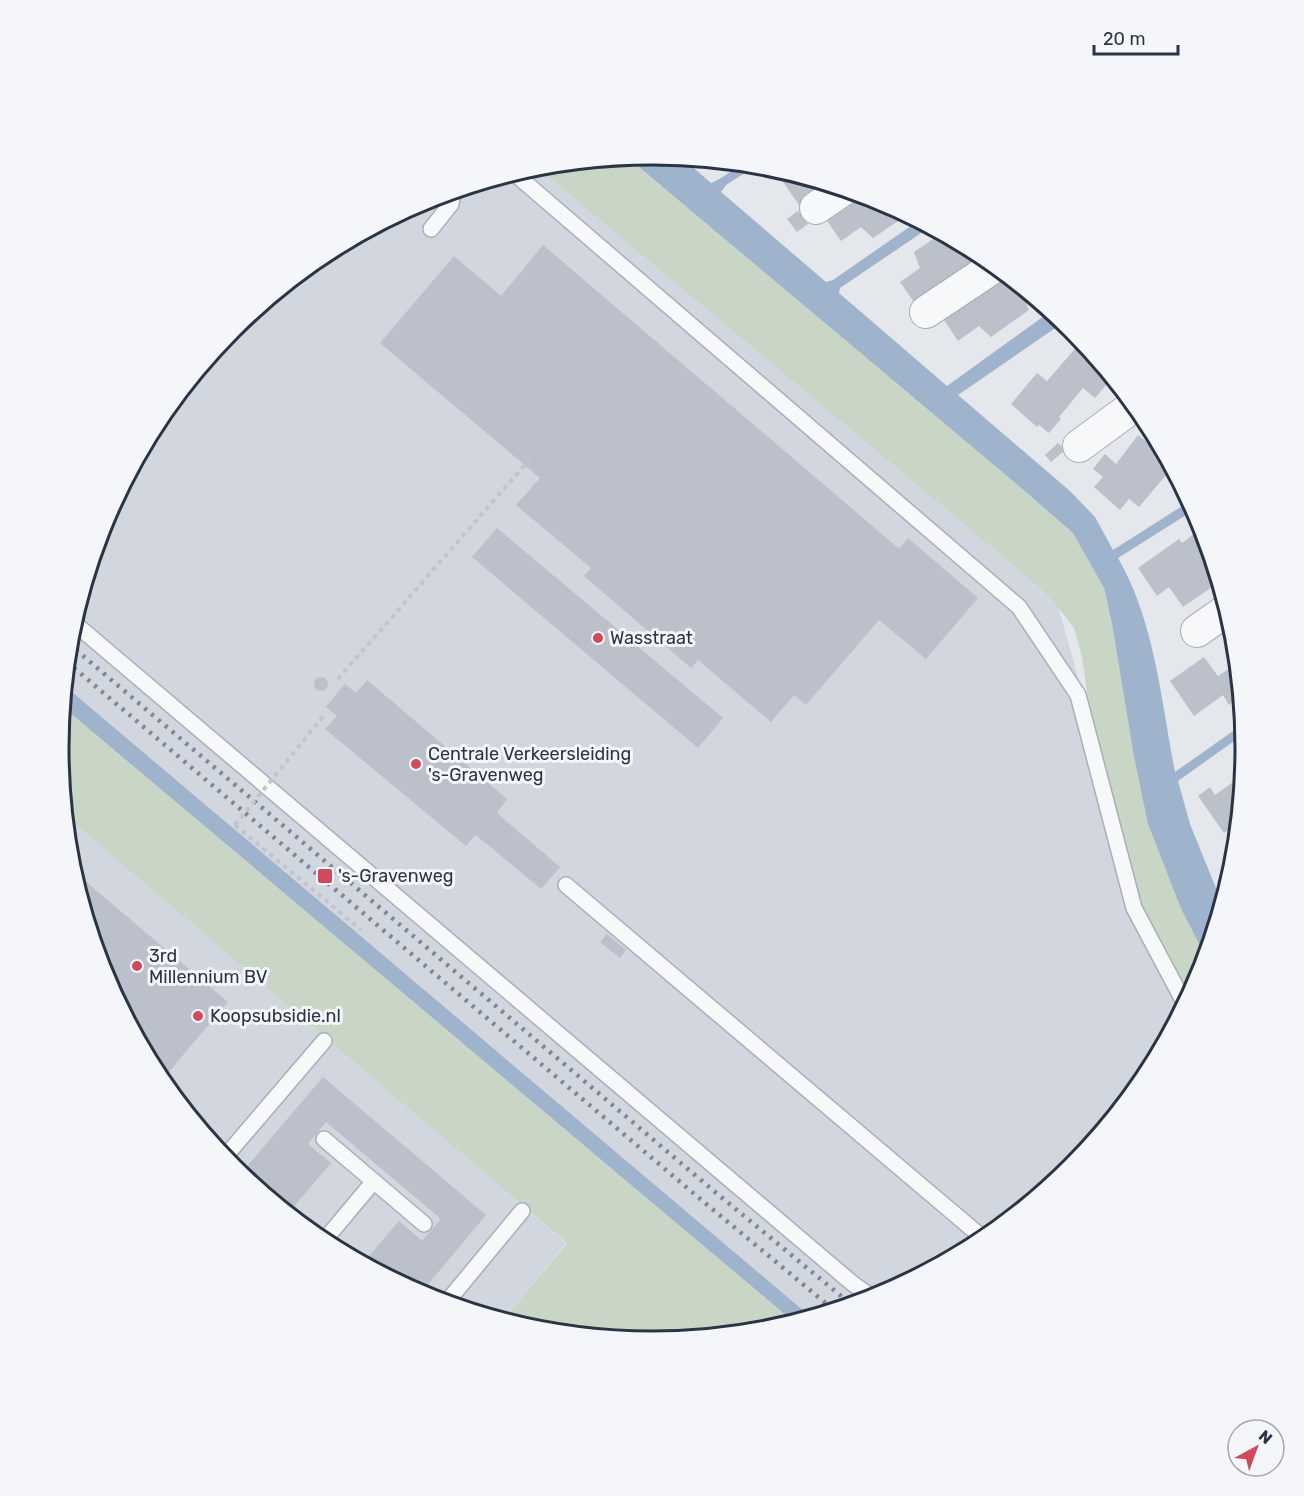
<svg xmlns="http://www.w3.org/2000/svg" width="1304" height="1496" viewBox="0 0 1304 1496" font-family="Rubik,sans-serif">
  <rect width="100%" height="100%" fill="#e4e7ec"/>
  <path fill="#d2d6de" d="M537,166l514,414 108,390 24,38 -38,70 -74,90 -90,74 -102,54 -68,21 -746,-631 5,-54 34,-111 55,-103 74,-90 90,-74 102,-54z
    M65,810l501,433 -63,77 -78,-24 -103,-55 -90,-74 -74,-90 -54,-102 -34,-112z"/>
  <path fill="#c9d6c5" d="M627,157l386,324 60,52 31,55 8,36 21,127 49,160 24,46 -6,18 -14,27 -25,-36 -40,-112 -31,-142 -8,-55 -8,-29 -21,-27 -17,-17 -500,-418z
    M63,707l731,615 -27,8 -115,11 -116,-11 -33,-10 64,-77 -502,-428 -6,-67z"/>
  <path fill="#9fb4cc" d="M652,155l29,2 30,26c20,-8 23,-20 46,-18l-31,20 -5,7 105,90 7,-2 85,-59 12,6 -90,61 -1,5 108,93 104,-75 13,11 -106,73 112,96 25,26 18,33 77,-49 4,9 -76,48c37,64 43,142 57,214l68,-48 1,10 -66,47 12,43 32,79 -16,54 -24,-46 -34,-87 -15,-73 -21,-127 -8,-36 -31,-55 -60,-52 -386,-324z
    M65,686l746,631 -17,5 -731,-615z"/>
  <path fill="#bbc0ca" d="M795,174l34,10 -30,21 -16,-23z
    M859,194l20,6 28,15 -34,23 -12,-11 -20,14 -16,-23z
    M798,211l10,13 -11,8 -10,-13z
    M942,233l43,24 -69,48 -16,-23 20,-14 -6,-16z
    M543,245l354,302 3,1 8,-10 70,60 -52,61 -47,-39 -73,85 -12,-10 -23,27 -73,-62 -7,8 -107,-92 7,-8 -75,-63 24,-27 -160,-135 74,-87 47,40z
    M1005,274l22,18 -4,3 6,15 -38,27 -12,-11 -21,15 -16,-24z
    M1080,343l10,7 20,26 -5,6 2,2 -12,14 -12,-10 -24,29 2,2 -12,14 -10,-8 -2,2 -26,-23 26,-31 10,8z
    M1138,435l12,9 6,-7 16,31 -33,39 -10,-8 -9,11 -26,-23 9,-10 -10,-8 12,-15 11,10z
    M1058,443l7,7 -14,12 -6,-7z
    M497,528l226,190 -25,30 -226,-191z
    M1198,531l9,13 11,39 -35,24 -14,-20 -12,9 -19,-28 41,-29 3,4z
    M1204,657l14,19 11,-7 10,15 1,12 -11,9 -6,-10 -29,21 -24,-35z
    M314 684a7 7 0 1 1 14 0a7 7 0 1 1-14 0Z
    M367,680l140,119 -10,14 63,54 -19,22 -64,-53 -2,-1 -9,11 -141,-117 12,-13 -11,-9 11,-14 8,-9 11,9z
    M1243,775l-5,53 -3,-3 -11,8 -26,-37 12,-9 5,8z
    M72,870l156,132 -67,79 -57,-106z
    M1230,879l-3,9 -3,10 -7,-9z
    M607,934l19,16 -6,8 -20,-16z
    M323,1077l163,138 -66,79 -57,-31 36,-42 23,20 19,-22 -115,-97 -18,22 23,19 -41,48 -47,-40z"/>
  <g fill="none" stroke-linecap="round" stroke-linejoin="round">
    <g stroke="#a9aeb7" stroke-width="18">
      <path id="service" d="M514,173l505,434 59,88 56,213 51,96
        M431,229l20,-25 2,-13
        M73,622l779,661 21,15
        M566,885l418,354
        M324,1139l100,85
        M224,1158l100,-117
        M323,1242l51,-61
        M446,1303l76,-92"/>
    </g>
    <g stroke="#a9aeb7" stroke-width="34">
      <path id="minor" d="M816,208l28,-19
        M926,312l69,-46
        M1079,446l56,-41
        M1197,631l30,-21"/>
    </g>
    <path stroke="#c2c5cb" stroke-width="4" stroke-dasharray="4.5 4.5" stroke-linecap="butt" d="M338,679l192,-220
      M235,825l126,105"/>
    <use href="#service" stroke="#f7f8fa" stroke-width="15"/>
    <use href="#minor" stroke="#f7f8fa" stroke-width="32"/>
    <path stroke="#7d8696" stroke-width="4.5" stroke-dasharray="3 6" stroke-linecap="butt" d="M69,644l646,548 137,113
      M67,662l638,541 129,107"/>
    <path stroke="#c2c5cb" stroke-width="4" stroke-dasharray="4.5 4.5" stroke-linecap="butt" d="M235,825l90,-111"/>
  </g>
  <g fill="#d1495b" stroke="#f4f6f9" stroke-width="2">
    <circle cx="598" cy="638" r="6"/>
    <circle cx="416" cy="764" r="6"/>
    <rect x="317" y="868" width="16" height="16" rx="3"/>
    <circle cx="137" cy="966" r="6"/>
    <circle cx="198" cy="1016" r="6"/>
  </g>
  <g text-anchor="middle" stroke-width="6" stroke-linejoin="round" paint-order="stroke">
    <g font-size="18" fill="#2b3445" stroke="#f4f6f9" text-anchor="start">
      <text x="610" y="644">Wasstraat</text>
      <text x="428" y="760">Centrale Verkeersleiding<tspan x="428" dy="21">'s-Gravenweg</tspan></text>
      <text x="338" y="882">'s-Gravenweg</text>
      <text x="149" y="962">3rd<tspan x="149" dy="21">Millennium BV</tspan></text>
      <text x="210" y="1022">Koopsubsidie.nl</text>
    </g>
  </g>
  <path d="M0 0H1304V1496H0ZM69 748a583 583 0 1 1 1166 0a583 583 0 1 1-1166 0Z" fill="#f4f6f9" fill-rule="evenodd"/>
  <path fill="none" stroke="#2b3445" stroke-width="3" d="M69 748a583 583 0 1 1 1166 0a583 583 0 1 1-1166 0Z"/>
  <g transform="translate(1256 1448) rotate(41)"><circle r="28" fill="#f4f6f9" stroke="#a4a8b1" stroke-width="1.5"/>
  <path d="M0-4.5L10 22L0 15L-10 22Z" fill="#d1495b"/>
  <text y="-9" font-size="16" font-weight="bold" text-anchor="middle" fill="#2b3445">N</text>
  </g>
  <path d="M1094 45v9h84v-9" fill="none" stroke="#2b3445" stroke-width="3"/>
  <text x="1103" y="45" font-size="18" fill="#2b3445" stroke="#f4f6f9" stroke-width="4.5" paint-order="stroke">20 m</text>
</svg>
